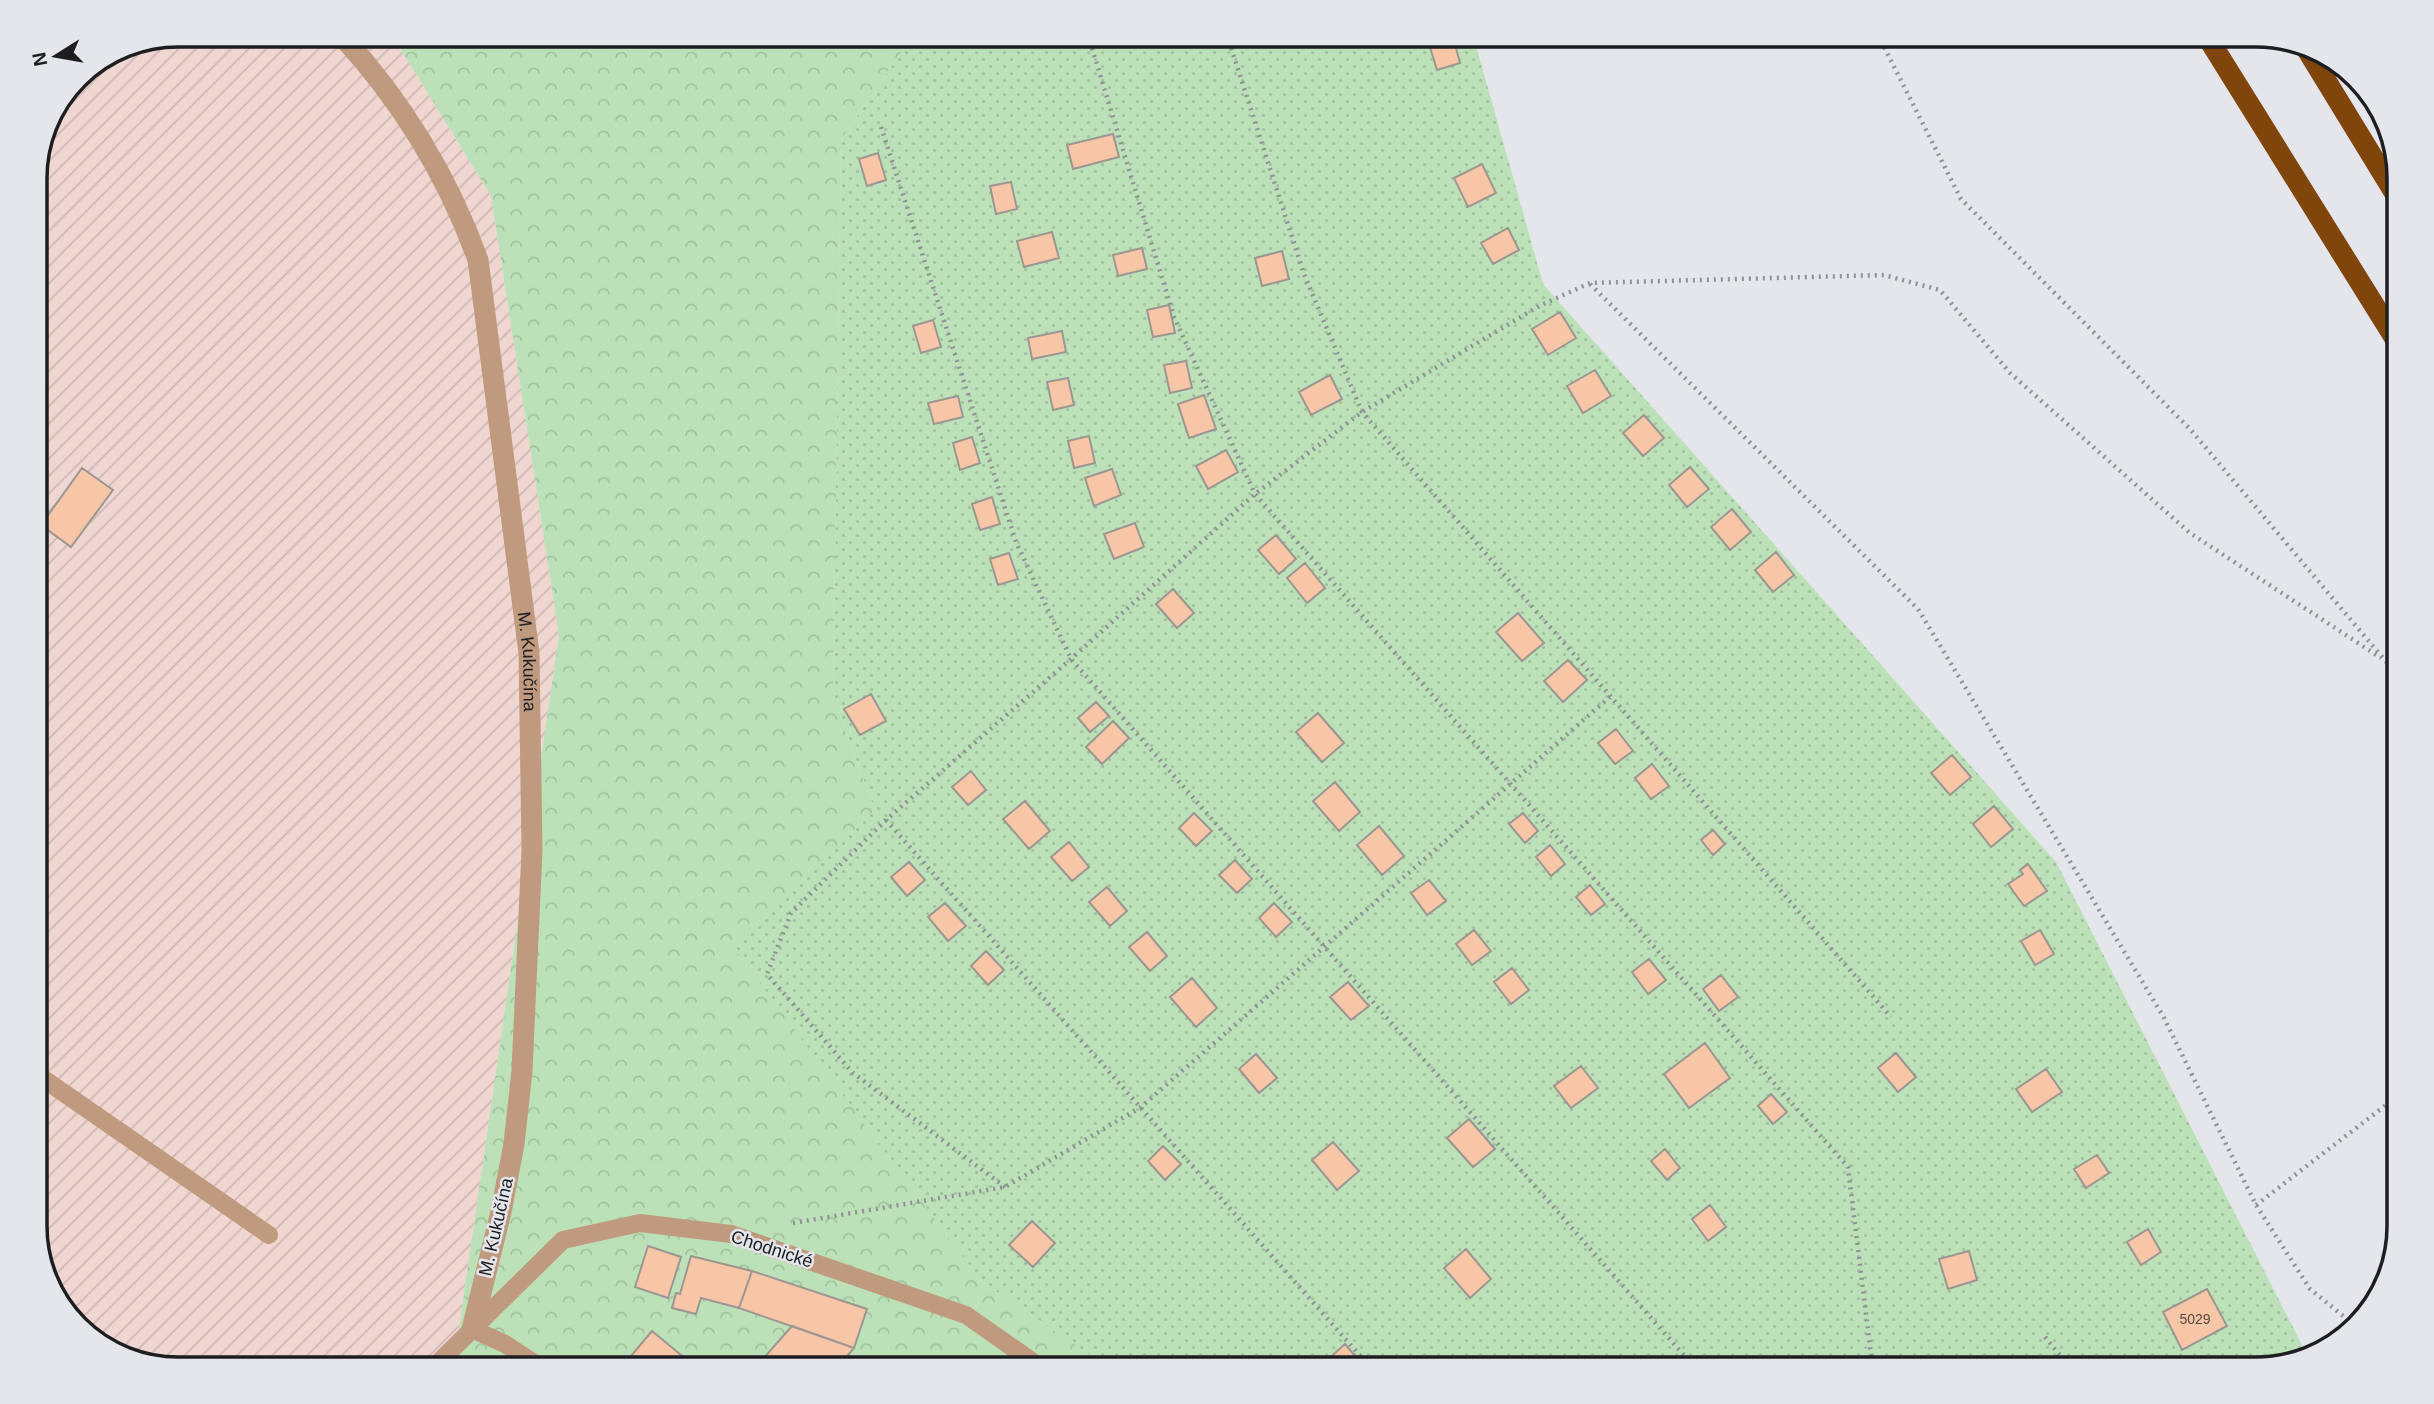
<svg xmlns="http://www.w3.org/2000/svg" width="2434" height="1404" viewBox="0 0 2434 1404" font-family="Arial,sans-serif">
  <defs>
    <pattern id="industrial-furrows" width="10" height="10" patternUnits="userSpaceOnUse" patternTransform="scale(1.75)"><rect width="10" height="10" fill="#f0d6d0"/><path d="M-1 1l2-2M0 10L10 0M9 11l2-2" fill="none" stroke="#cdb7b2"/></pattern>
    <pattern id="forest-crowns" width="20" height="18" patternUnits="userSpaceOnUse" patternTransform="scale(1.75)"><rect width="20" height="18" fill="#bce1b8"/><path d="M2 6a3 3 0 1 1 6 0M12 15a3 3 0 1 1 6 0" fill="none" stroke="#a1c19e"/></pattern>
    <pattern id="garden-dots" width="8" height="8" patternUnits="userSpaceOnUse" patternTransform="scale(1.75)"><rect width="8" height="8" fill="#bce1b8"/><path d="M2 2h.1M6 6h.1" fill="none" stroke="#a1c19e" stroke-width="1.8" stroke-linecap="round"/></pattern>
  </defs>
  <rect width="100%" height="100%" fill="#e4e6ec"/>
  <path fill="url(#industrial-furrows)" d="M178,35h214l99,161 68,439 -106,734h-275l-71,-19 -53,-52 -19,-63v-1066l11,-46 31,-46 47,-31z"/>
  <path fill="url(#forest-crowns)" d="M392,35h521l-72,105 -8,557 42,113 -140,138 246,333 130,88h-658l106,-734 -68,-439z"/>
  <path fill="url(#garden-dots)" d="M913,35h560l70,249 513,578 251,493 -51,14h-1145l-130,-88 -247,-333 141,-138 -42,-113 8,-557z"/>
  <path fill="#f7c6a6" stroke="#9c9692" stroke-width="2" d="M1454,40l6,23 -23,7 -7,-23z
    M1113,134l6,23 -46,12 -6,-24z
    M878,153l8,27 -19,6 -8,-27z
    M1482,164l14,29 -28,14 -14,-29z
    M1011,182l6,27 -21,5 -6,-28z
    M1508,228l11,22 -26,14 -12,-21z
    M1052,232l7,26 -35,9 -7,-26z
    M1142,248l5,21 -29,7 -5,-21z
    M1282,251l7,28 -27,7 -7,-28z
    M1169,305l6,28 -22,4 -6,-27z
    M1560,312l16,26 -28,17 -16,-26z
    M933,320l8,27 -20,6 -8,-27z
    M1062,331l4,21 -34,7 -4,-21z
    M1186,361l6,27 -22,5 -6,-28z
    M1595,370l16,26 -28,17 -16,-27z
    M1330,375l12,24 -31,16 -12,-23z
    M1068,378l6,27 -21,5 -6,-28z
    M1204,395l12,34 -27,9 -11,-34z
    M958,396l5,21 -29,7 -6,-21z
    M1644,415l20,23 -21,18 -20,-23z
    M1089,436l6,27 -21,5 -6,-27z
    M972,437l8,26 -20,7 -7,-27z
    M1226,450l12,22 -30,17 -12,-23z
    M1690,467l19,22 -22,18 -18,-22z
    M82,468l31,22 -42,57 -30,-22z
    M1112,469l9,26 -27,11 -9,-28z
    M992,497l8,27 -20,6 -8,-26z
    M1732,509l19,23 -21,18 -19,-23z
    M1135,523l9,24 -30,12 -10,-25z
    M1276,535l20,24 -17,15 -21,-24z
    M1776,552l18,23 -21,17 -18,-22z
    M1009,553l9,26 -20,6 -8,-26z
    M1305,563l20,25 -18,15 -20,-25z
    M1173,589l21,24 -17,15 -21,-24z
    M1518,613l26,30 -22,18 -26,-29z
    M1568,660l19,20 -24,22 -19,-21z
    M871,694l15,27 -26,14 -16,-26z
    M1096,702l13,14 -19,16 -12,-14z
    M1318,713l26,30 -22,19 -26,-30z
    M1113,721l16,17 -27,26 -16,-17z
    M1616,729l17,22 -18,13 -17,-21z
    M1952,755l19,22 -21,18 -19,-22z
    M1652,764l17,22 -18,13 -16,-21z
    M971,771l15,19 -18,15 -16,-18z
    M1335,782l25,30 -21,19 -26,-30z
    M1025,801l25,30 -21,18 -26,-30z
    M1994,806l19,23 -22,18 -18,-23z
    M1194,813l18,18 -16,15 -17,-18z
    M1523,813l15,18 -13,12 -16,-19z
    M1379,826l25,30 -22,19 -25,-30z
    M1713,830l12,14 -12,11 -12,-15z
    M1069,842l20,25 -17,14 -21,-24z
    M1550,845l15,19 -14,12 -15,-19z
    M1235,860l17,19 -15,14 -18,-18z
    M909,862l16,18 -18,16 -16,-19z
    M2028,864l19,27 -23,15 -16,-22 15,-10 -3,-4z
    M1429,880l17,21 -19,14 -16,-22z
    M1590,885l15,19 -14,11 -15,-18z
    M1107,887l20,24 -17,15 -21,-24z
    M945,903l21,23 -18,15 -20,-24z
    M1274,903l18,19 -16,15 -17,-19z
    M1474,930l17,21 -19,14 -16,-21z
    M2040,930l14,24 -19,11 -14,-24z
    M1147,932l20,24 -17,15 -21,-24z
    M986,951l18,19 -16,15 -17,-19z
    M1649,959l17,21 -18,14 -16,-22z
    M1512,968l17,22 -18,14 -17,-22z
    M1721,975l17,22 -19,14 -16,-22z
    M1192,978l25,30 -21,19 -26,-30z
    M1348,982l21,24 -18,14 -21,-23z
    M1705,1043l25,35 -41,30 -25,-34z
    M1896,1053l20,24 -18,15 -20,-24z
    M1256,1054l21,24 -18,15 -20,-24z
    M1581,1066l17,22 -27,20 -17,-22z
    M2046,1069l16,23 -30,20 -16,-23z
    M1771,1094l16,18 -14,12 -15,-18z
    M1469,1119l26,30 -22,18 -26,-29z
    M1333,1142l26,29 -22,19 -25,-30z
    M1163,1146l18,18 -16,16 -17,-19z
    M1665,1149l15,19 -13,12 -16,-19z
    M2097,1155l12,18 -23,15 -12,-19z
    M1710,1205l16,22 -18,14 -16,-22z
    M1032,1221l23,22 -22,24 -24,-22z
    M2148,1229l13,23 -20,13 -14,-23z
    M648,1246l33,11 -13,41 -33,-11z
    M1466,1249l25,30 -21,19 -26,-30z
    M1969,1251l8,29 -29,9 -9,-30z
    M691,1256l61,15 -13,37 -38,-10 -5,16 -24,-6 4,-15 4,1z
    M752,1271l115,38 -13,39 -115,-40z
    M2207,1289l20,37 -45,24 -19,-38z
    M792,1326l62,22 -18,21h-82z
    M652,1331l46,38h-78z
    M1345,1344l21,25h-37l-5,-6z
    M1521,1358l9,11h-22z"/>
  <g fill="none" stroke-linecap="round" stroke-linejoin="round">
    <path stroke="#8f9094" stroke-width="4.5" stroke-dasharray="2 5" stroke-linecap="butt" d="M1088,35l86,282 81,177 593,673 23,188 3,14
      M1227,35l77,239 58,138 529,605
      M1878,35l83,164 229,230 209,248
      M881,127l135,415 55,117 625,710
      M1590,284l328,325 245,407 93,189 54,84 43,35
      M886,820l486,549
      M1005,1187l-152,-114 -86,-99 24,-61 95,-93 185,-161 184,-165 107,-82 177,-106 51,-23 294,-8 56,15 70,83 180,160 191,125
      M2256,1205l143,-110
      M793,1223l212,-36 136,-80 470,-411
      M2045,1337l26,32
      M1855,1369l16,-14"/>
    <path stroke="#bf9a7f" stroke-width="18" d="M35,1073l234,162
      M472,1329l33,15 38,25
      M432,1369l131,-129 77,-17 91,11 235,81 77,54"/>
    <path stroke="#bf9a7f" stroke-width="21" id="s1" d="M341,35c60,65 107,142 137,225l51,393 3,197 -10,221 -8,73 -13,68 -29,117"/>
    <path stroke="#80450a" stroke-width="21" d="M2206,35l193,310
      M2306,48l93,152"/>
  </g>
  <g text-anchor="middle" stroke-width="5" stroke-linejoin="round" paint-order="stroke">
    <g font-size="14" fill="#544842">
      <text x="2195" y="1324">5029</text>
    </g>
    <g font-size="18" fill="#1e1e20" stroke="#e4e6ec">
      <text dy="6" stroke="none"><textPath href="#s1" startOffset="670">M. Kukučína</textPath></text>
      <text transform="translate(496 1227) rotate(-77)" y="6">M. Kukučína</text>
      <text transform="translate(772 1249) rotate(18)" y="6">Chodnické</text>
    </g>
  </g>
  <path d="M0 0H2434V1404H0ZM178 47H2256A131 131 0 0 1 2387 178V1226A131 131 0 0 1 2256 1357H178A131 131 0 0 1 47 1226V178A131 131 0 0 1 178 47Z" fill="#e4e6ec" fill-rule="evenodd"/>
  <path fill="none" stroke="#1e1e20" stroke-width="3.5" d="M178 47H2256A131 131 0 0 1 2387 178V1226A131 131 0 0 1 2256 1357H178A131 131 0 0 1 47 1226V178A131 131 0 0 1 178 47Z"/>
  <g transform="translate(56 56) rotate(259)" stroke="#e4e6ec" stroke-width="5" paint-order="stroke">
  <path d="M0-5L12 26L0 18L-12 26Z" fill="#1e1e20"/>
  <text y="-10" font-size="19" font-weight="bold" text-anchor="middle" fill="#1e1e20">N</text>
  </g>
</svg>
